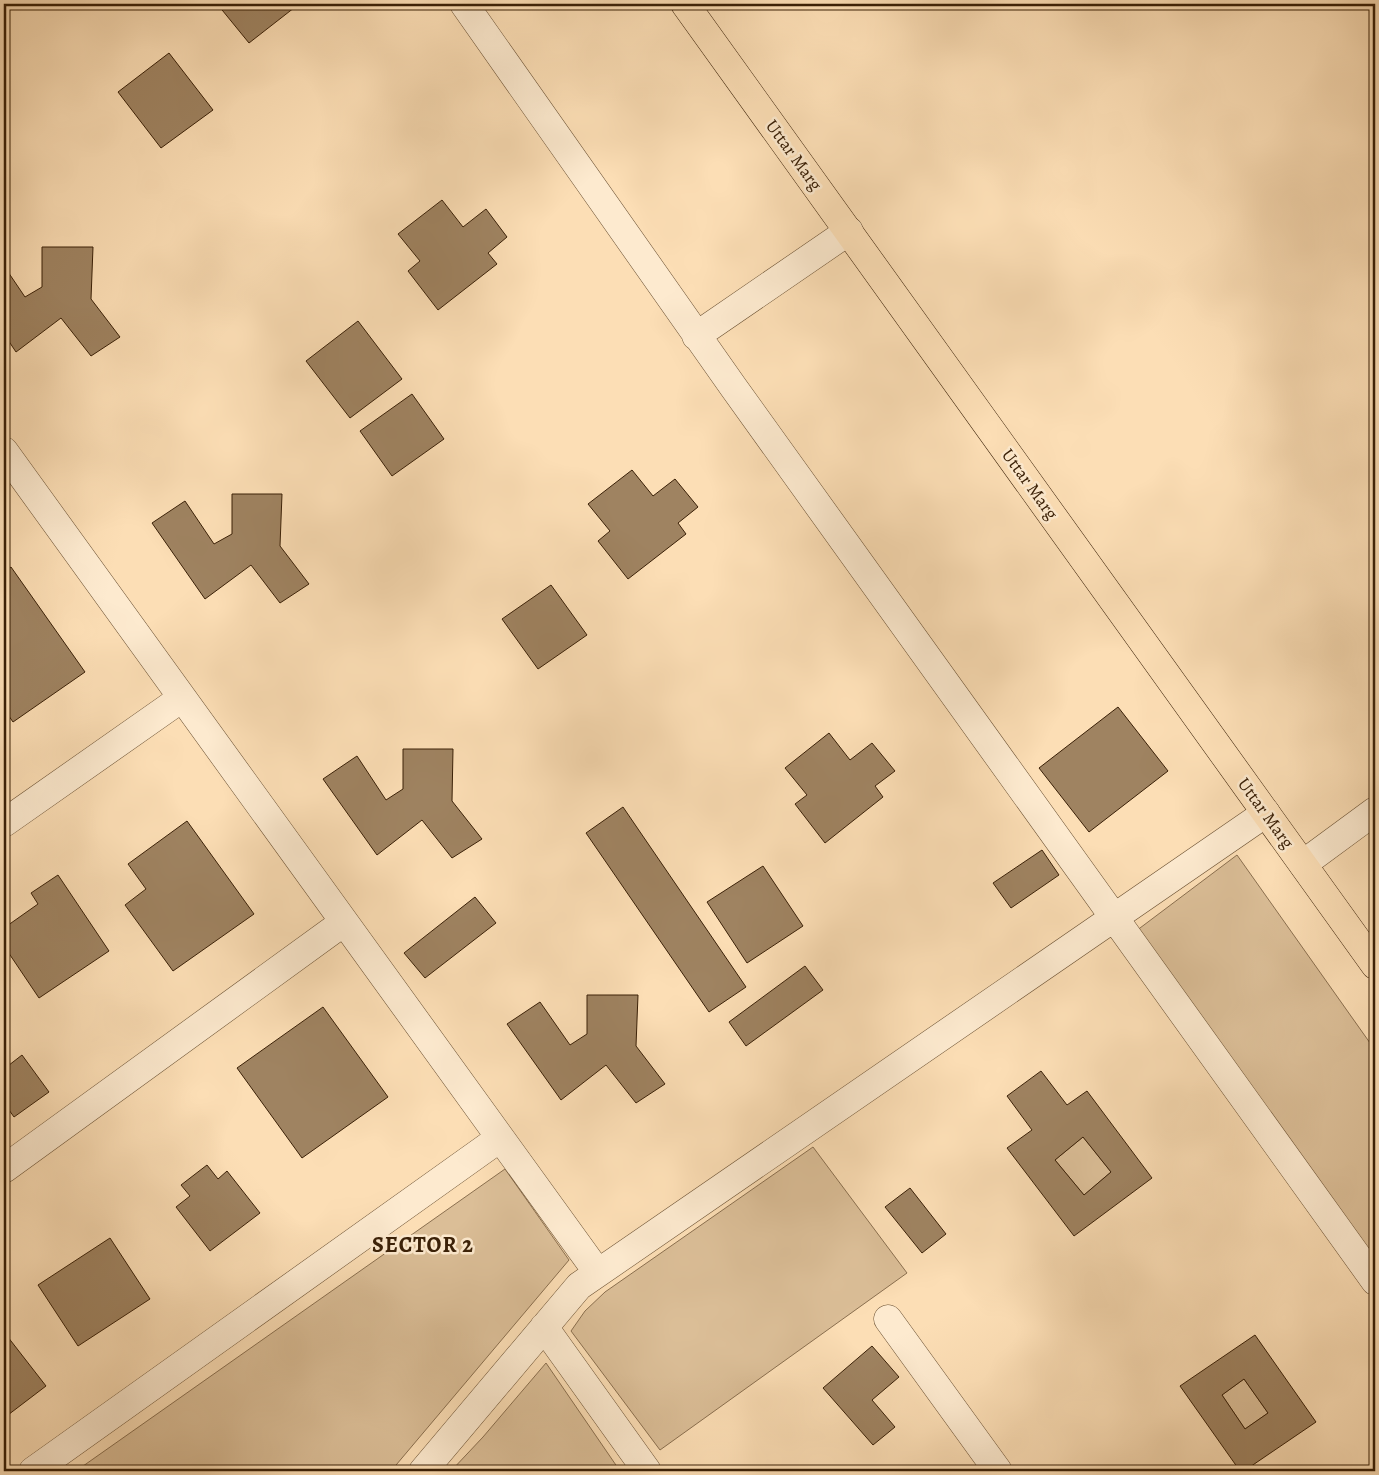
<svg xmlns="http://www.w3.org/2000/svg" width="1379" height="1475" viewBox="0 0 1379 1475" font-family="Alegreya,serif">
  <rect width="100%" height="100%" fill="#fcdeb5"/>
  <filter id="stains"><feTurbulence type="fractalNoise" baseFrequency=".004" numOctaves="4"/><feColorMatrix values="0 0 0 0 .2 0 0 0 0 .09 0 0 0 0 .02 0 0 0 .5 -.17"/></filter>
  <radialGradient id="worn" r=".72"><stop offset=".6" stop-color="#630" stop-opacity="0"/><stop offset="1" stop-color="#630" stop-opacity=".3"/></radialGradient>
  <path fill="#dbbe97" stroke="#8a6f4f" d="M1237,855l138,195v215l-239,-334z
    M1083,1137l28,35 -27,23 -29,-35z
    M813,1147l94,126 -247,177 -89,-119 14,-20 20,-19z
    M505,1169l64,91 -178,211h-315z
    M546,1363l74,108h-169l32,-34z
    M1244,1379l24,34 -23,16 -23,-34z"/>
  <path fill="#9f8361" stroke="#3a2007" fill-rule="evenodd" d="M220,4h79l-50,39 -31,-38z
    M169,53l44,57 -52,38 -43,-56z
    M442,200l21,27 23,-18 21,28 -19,16 9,11 -59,46 -30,-39 12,-10 -22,-27z
    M42,247h51l-2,52 29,38 -29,19 -30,-38 -45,34 -12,-18v-68l21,31 17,-10z
    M358,321l44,58 -52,39 -44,-57z
    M412,394l32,45 -52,37 -32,-45z
    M632,470l21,26 22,-17 23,28 -20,16 8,11 -58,45 -30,-38 12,-10 -22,-27z
    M232,494h50l-2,52 29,38 -29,19 -29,-38 -46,34 -53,-76 33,-22 29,43 18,-10z
    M11,567l74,105 -72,50 -9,-13v-137z
    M551,585l36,50 -49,34 -36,-50z
    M1118,707l50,64 -79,61 -50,-64z
    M829,733l21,27 22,-17 23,28 -20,15 8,11 -58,46 -30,-39 12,-9 -22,-27z
    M403,749h50l-1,52 30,38 -30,19 -30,-38 -45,35 -54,-76 34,-23 29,44 17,-11z
    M623,807l123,180 -37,25 -123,-179z
    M187,821l67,93 -81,57 -48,-66 21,-16 -18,-25z
    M1042,850l17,25 -48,33 -18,-25z
    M763,866l40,60 -56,37 -40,-61z
    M58,875l51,76 -70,47 -35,-52v-18l34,-24 -7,-11z
    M475,897l21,26 -71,55 -21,-25z
    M805,966l18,24 -77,56 -17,-24z
    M587,995h51l-2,51 29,38 -29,19 -30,-38 -45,35 -54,-76 33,-22 30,43 17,-11z
    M323,1007l65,90 -86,61 -65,-90z
    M22,1055l27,37 -35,25 -10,-14v-34z
    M1041,1071l26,34 20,-14 65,87 -78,58 -67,-88 25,-18 -25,-34zM1083,1137l28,35 -27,23 -29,-35z
    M207,1165l11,14 9,-8 33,42 -50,38 -34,-44 14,-11 -9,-11z
    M910,1188l36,46 -24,19 -37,-46z
    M110,1238l40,61 -72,47 -40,-61z
    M4,1332l42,54 -42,32z
    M1255,1335l61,87 -72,49h-4l-60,-85zM1244,1379l24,34 -23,16 -23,-34z
    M872,1346l27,31 -27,23 23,27 -22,18 -50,-57z"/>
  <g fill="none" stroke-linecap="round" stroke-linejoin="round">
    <g stroke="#6a5032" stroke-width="29">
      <path id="minor" d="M464,4l270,384 641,893
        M696,336l153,-105
        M4,451l594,822
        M4,823l178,-125
        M1303,864l72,-53
        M4,1169l340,-247
        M888,1319l110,152
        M544,1327l103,144
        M33,1471l467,-333
        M423,1471l156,-185 687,-473"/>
    </g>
    <g stroke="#3a2007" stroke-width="29">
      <path id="major" d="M685,4l690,961"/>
    </g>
    <use href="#minor" stroke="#fdeacf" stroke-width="28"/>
    <use href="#major" stroke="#fcdeb5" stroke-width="28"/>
  </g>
  <g text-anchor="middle" stroke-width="5" stroke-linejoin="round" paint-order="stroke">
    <g font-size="18" fill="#3a2007" stroke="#fdeacf">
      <text transform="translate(794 155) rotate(54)" y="6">Uttar Marg</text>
      <text transform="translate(1030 484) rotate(54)" y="6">Uttar Marg</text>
      <text transform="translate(1266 813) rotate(54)" y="6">Uttar Marg</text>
    </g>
    <g font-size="22" font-weight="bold" letter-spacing="1" fill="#3a2007" stroke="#fdeacf">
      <text x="423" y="1252">SECTOR 2</text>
    </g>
  </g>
  <rect width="1379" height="1475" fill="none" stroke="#fcdeb5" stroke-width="20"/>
  <rect x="5" y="5" width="1369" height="1465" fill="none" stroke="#3a2007" stroke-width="2.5"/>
  <rect x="10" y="10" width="1359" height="1455" fill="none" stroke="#3a2007"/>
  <rect width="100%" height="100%" filter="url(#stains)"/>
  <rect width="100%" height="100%" fill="url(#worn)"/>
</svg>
